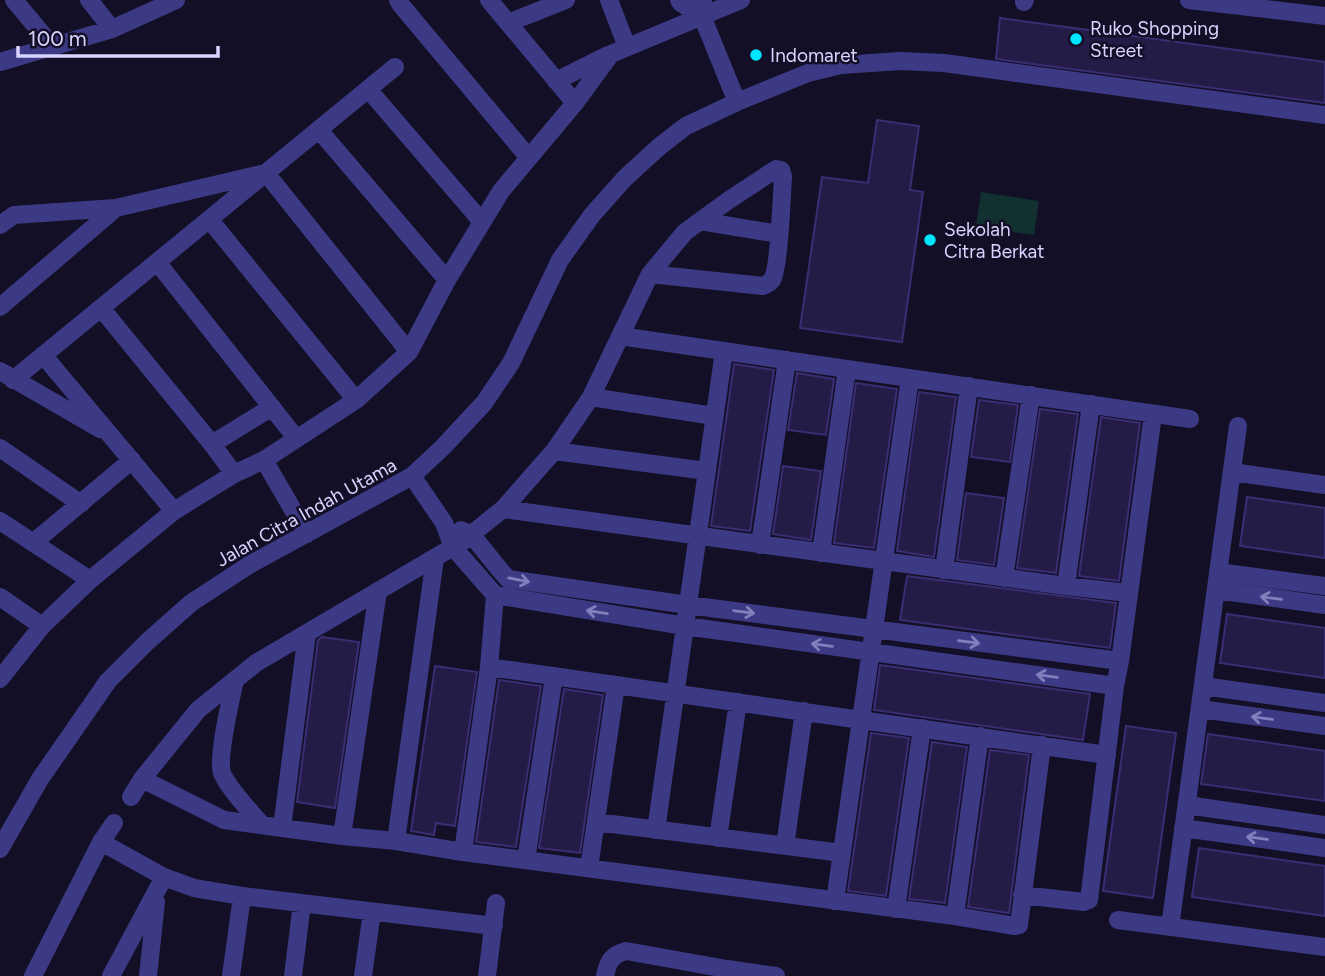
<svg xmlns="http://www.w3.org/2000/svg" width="1325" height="976" viewBox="0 0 1325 976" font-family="Figtree,sans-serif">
  <rect width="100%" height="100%" fill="#130f26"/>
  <path fill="#12302f" d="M981,192l58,9 -5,34 -58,-8z"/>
  <path fill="#241b47" stroke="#3b2d73" stroke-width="2" d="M1000,18l325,44v41l-329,-44z
    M877,120l42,6 -9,64 13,2 -21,150 -102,-14 22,-151 46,6z
    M734,364l40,6 -24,161 -39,-5z
    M797,373l37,6 -8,56 -38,-5z
    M856,383l41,6 -23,159 -40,-5z
    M919,392l37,5 -22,160 -37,-6z
    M979,400l39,5 -8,57 -39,-5z
    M1040,409l38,5 -22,159 -39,-5z
    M1101,417l39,6 -21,158 -40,-5z
    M783,466l38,5 -10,69 -38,-6z
    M966,493l38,5 -10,67 -37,-5z
    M1247,497l78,11v50l-85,-12z
    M907,576l209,27 -6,45 -210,-28z
    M1227,614l98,14v50l-105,-15z
    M322,637l37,5 -24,166 -38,-6 21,-162z
    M880,665l210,29 -7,46 -209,-30z
    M435,666l42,6 -22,154 -19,-3 -2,12 -23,-4z
    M499,680l42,6 -25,161 -40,-5z
    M564,689l39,6 -23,158 -41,-5z
    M1126,726l50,7 -23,165 -50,-7z
    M871,733l38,5 -23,158 -38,-5z
    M1208,734l117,17v50l-124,-17z
    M932,742l35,5 -22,156 -36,-4z
    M990,750l39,5 -20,158 -41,-6z
    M1199,848l126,18v50l-133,-19z"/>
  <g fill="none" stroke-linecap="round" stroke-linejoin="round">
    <path stroke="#3d3a85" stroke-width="18" d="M14,0l39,47
      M89,0l23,29
      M398,0l3,5 128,153
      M489,0l86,103
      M609,0l18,47
      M679,0l2,3 21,13
      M703,0l-1,16 35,86
      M1189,0l136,16
      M1024,2l1,-2
      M508,23l58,-23
      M0,62l112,-33 64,-29
      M556,81l52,-26
      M368,89l114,133
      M319,130l128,150
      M209,219l147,181
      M700,221l79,13
      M0,225l14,-10 102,-7 150,-35 143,179
      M157,262l139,176
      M0,307l116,-99
      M101,308l111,136 22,30
      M620,336l570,83
      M43,355l131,156
      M0,371l100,58
      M13,380l382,-313
      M591,397l123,19
      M212,444l60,-37
      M0,448l81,56
      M554,451l153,20
      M264,460l43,74
      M1232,472l93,13
      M412,476l32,47 9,24 42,48 190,31 430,60
      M503,509l563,77 62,7
      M0,521l90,59
      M461,530l10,4 29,36 8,9 180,26 432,56
      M33,543l99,-83
      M760,545l27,-185
      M821,553l26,-184
      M944,570l25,-184
      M1218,572l107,14
      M1004,578l27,-183
      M1066,586l25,-182
      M1216,590l109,15
      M0,597l42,29
      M489,667l618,88
      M0,679l42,-53 48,-46 84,-69 60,-37 30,-14 92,-60 53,-48 38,-72 54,-89 74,-88 36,-49 130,-54
      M235,680c-4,19 -18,76 -13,93 6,15 29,39 40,52
      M1203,686l122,17
      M1200,709l125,17
      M142,779l82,41 118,16 54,5 67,11 492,64 60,10 4,-1 23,-180
      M131,797l11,-18 56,-69 58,-47 207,-122 40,-32 51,-58 37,-54 59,-123 35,-42 44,-32 47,-31 5,1 2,6c-1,17 -4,94 -11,104 -3,4 -5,4 -9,6l-113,-12
      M1187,805l138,20
      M596,822l246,31
      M282,828l25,-195
      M1183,828l142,20
      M656,830l68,-479
      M342,836l36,-245
      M718,838l20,-136
      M396,841l39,-283
      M101,842l63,35 30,11 48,8 252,30
      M785,846l19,-135
      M0,849l40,-70 68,-98 39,-39 44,-39 58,-38 163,-89 31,-29 41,-44 27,-40 49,-103 32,-45 33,-37 35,-32 26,-20 51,-24 71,-29 33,-8 60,-4 43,2 381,52
      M463,852l26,-185 6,-72
      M526,860l28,-184
      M589,868l27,-183
      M1022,895l62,7 5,-2 26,-214 5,-25 33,-247
      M835,901l75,-523
      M896,909l26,-181
      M955,916l25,-180
      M1118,920l207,27
      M1170,927l68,-501
      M33,976l68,-134 13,-19
      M111,976l53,-99
      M148,976l8,-74
      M231,976l11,-80
      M293,976l9,-73
      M363,976l9,-64
      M487,976l9,-73
      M605,976c3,-14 6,-21 21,-25l101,18 49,7"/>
  </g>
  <defs><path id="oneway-shaft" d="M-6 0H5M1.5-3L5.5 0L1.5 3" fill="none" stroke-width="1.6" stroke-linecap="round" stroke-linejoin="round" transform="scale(1.75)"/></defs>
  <g stroke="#837fbc">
    <use href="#oneway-shaft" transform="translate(519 580) rotate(11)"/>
    <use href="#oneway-shaft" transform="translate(1271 598) rotate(-172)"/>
    <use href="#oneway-shaft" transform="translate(597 612) rotate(-171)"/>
    <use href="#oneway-shaft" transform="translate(744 612) rotate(8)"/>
    <use href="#oneway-shaft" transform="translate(969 642) rotate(7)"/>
    <use href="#oneway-shaft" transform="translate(822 645) rotate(-172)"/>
    <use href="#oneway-shaft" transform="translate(1047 676) rotate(-172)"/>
    <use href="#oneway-shaft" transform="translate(1262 718) rotate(-172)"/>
    <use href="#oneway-shaft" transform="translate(1257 838) rotate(-172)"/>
  </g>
  <g fill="#00e5ff" stroke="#130f26" stroke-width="2.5">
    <circle cx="1076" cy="39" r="7"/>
    <circle cx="756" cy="55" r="7"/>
    <circle cx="930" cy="240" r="7"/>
  </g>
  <g text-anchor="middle" stroke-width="5" stroke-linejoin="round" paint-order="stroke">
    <g font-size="19" fill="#d9d4ff" stroke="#130f26" text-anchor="start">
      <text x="1090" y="35">Ruko Shopping<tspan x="1090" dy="22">Street</tspan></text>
      <text x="770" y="62">Indomaret</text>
      <text x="944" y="236">Sekolah<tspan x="944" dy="22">Citra Berkat</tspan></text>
    </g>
    <g font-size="19" fill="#d9d4ff" stroke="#130f26">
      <text transform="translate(306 512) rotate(-29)" y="7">Jalan Citra Indah Utama</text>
    </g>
  </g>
  <path d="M18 46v10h200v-10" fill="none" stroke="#d9d4ff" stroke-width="3.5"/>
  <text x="28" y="46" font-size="21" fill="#d9d4ff" stroke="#130f26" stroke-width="5" paint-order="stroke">100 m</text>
</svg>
